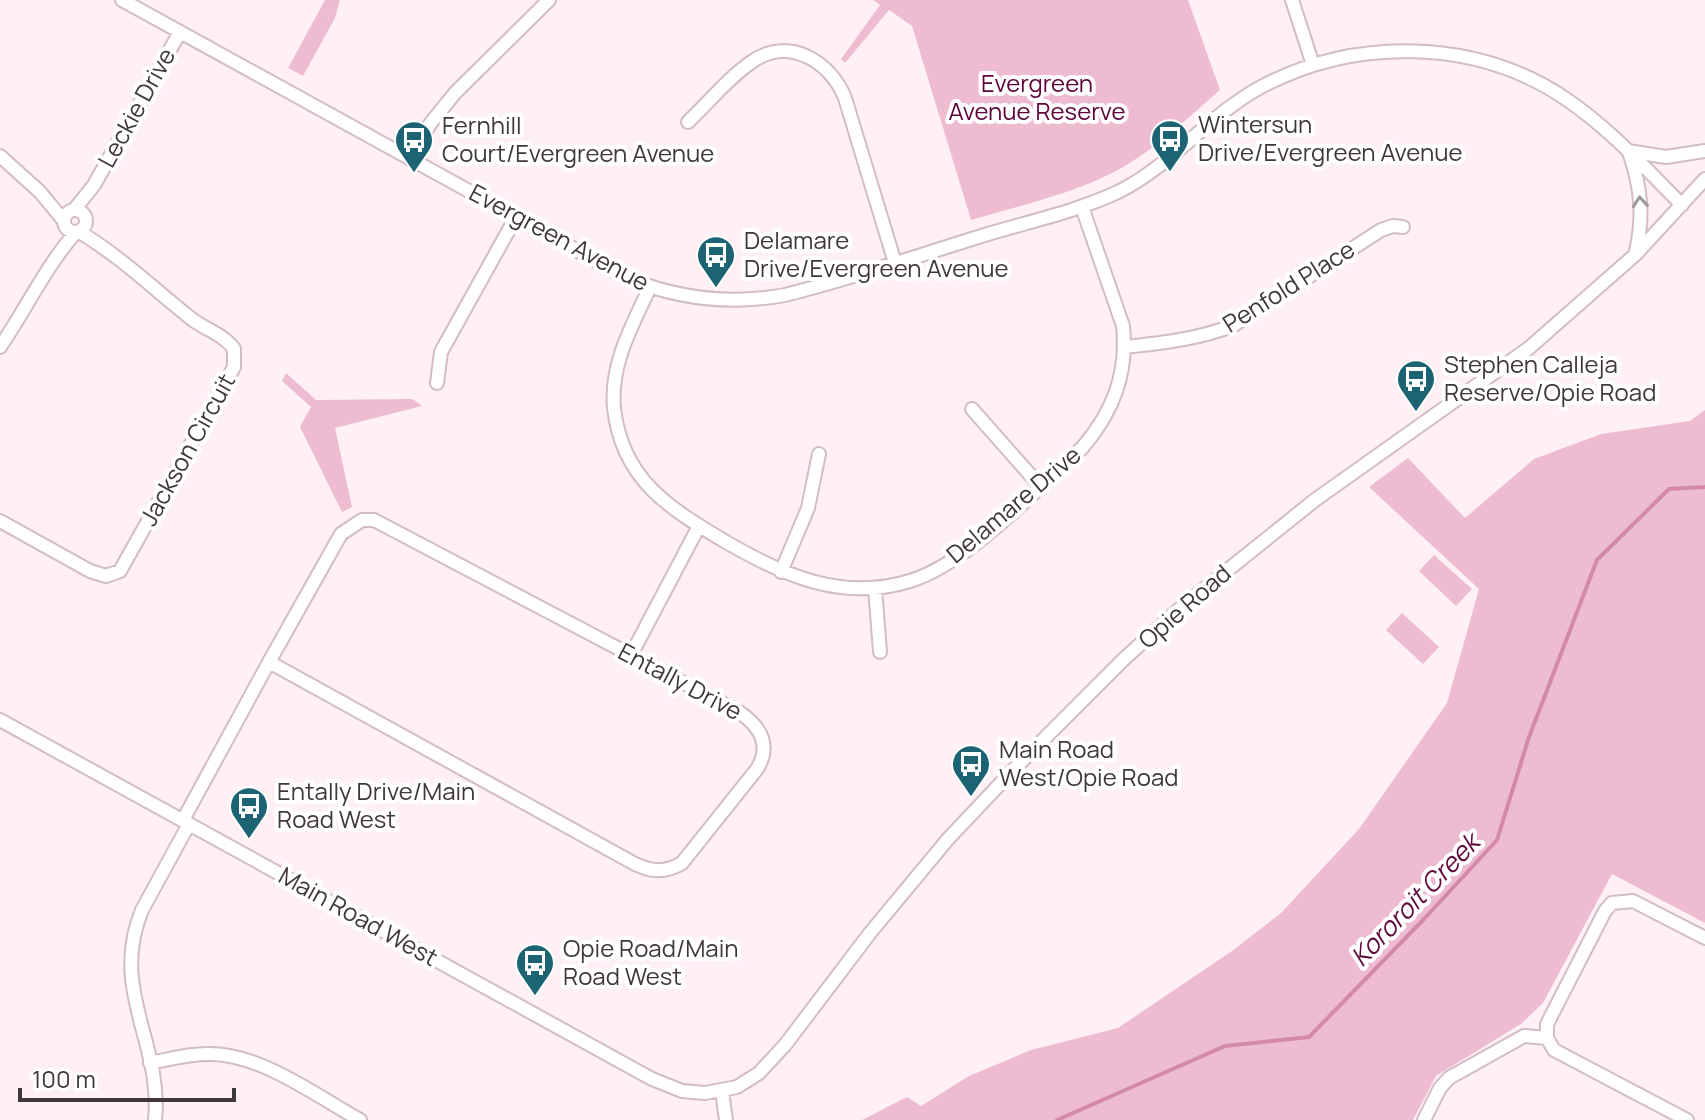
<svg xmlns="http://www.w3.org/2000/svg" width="1705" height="1120" viewBox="0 0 1705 1120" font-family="Manrope,sans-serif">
  <rect width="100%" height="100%" fill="#fff0f6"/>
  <path fill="#eebcd0" d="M325,0h15l-5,18 -32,58 -15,-8z
    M873,0h315l32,90c-27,23 -52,48 -81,67 -49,34 -112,46 -168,63l-59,-194 -23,-16 -44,53 -4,-4 39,-54z
    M286,373l30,27 96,-1 10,7 -87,22 17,79 -10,5 -42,-85 11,-20 -29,-26z
    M1705,410v513l-93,-49 -69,129 -22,21 -85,52 -23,44h-551l45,-23 14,9 48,-30 62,-26 87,-22 114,-77 49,-38 78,-84 88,-126 32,-114 -110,-102 39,-29 57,60 69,-59 67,-25 89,-13z
    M1434,555l38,34 -16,17 -37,-35z
    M1402,613l37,34 -16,17 -37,-34z"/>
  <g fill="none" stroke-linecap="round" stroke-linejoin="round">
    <path stroke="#d38aaa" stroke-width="4" d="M1057,1120l168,-74 84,-9 115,-118 73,-79 32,-103 68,-177 72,-71 36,-2"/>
    <g stroke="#d3bcc5" stroke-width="16">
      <path id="street" d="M122,0l505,278c51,21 103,27 158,17 68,-17 135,-40 203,-61 44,-13 90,-23 132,-43 53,-27 89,-76 141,-104 94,-50 215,-49 305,12 43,29 79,69 116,106
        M1292,0l21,65
        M688,122c21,-20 41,-45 65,-61 36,-25 78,1 92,37l50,165
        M1628,151l38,6 39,-6
        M1630,155c11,33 14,62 6,96
        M0,156l40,36 24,29
        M410,159l20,-35 25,-31 94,-93
        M74,210l20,-25 86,-153
        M64 221a11 11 0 1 1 22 0a11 11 0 1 1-22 0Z
        M650,287c-18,39 -40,77 -36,121 8,72 55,100 112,134 57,33 116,60 184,39 57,-17 127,-92 172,-133 31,-36 46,-74 41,-122l-41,-119
        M0,347c26,-38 46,-81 76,-115
        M1125,347c37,-4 75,-8 109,-22l147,-95 12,-4 10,1
        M437,383l4,-31 75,-135
        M972,409l68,77
        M0,521l90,50 16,5 14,-5 114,-204v-18c-10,-14 -27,-19 -41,-29 -38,-30 -73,-64 -115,-89
        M781,572l27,-64 11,-54
        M875,588l5,64
        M631,655l68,-129
        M0,720l652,359 30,12 23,2 32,-6 22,-14 26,-28 85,-112 78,-94 69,-73 108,-108 59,-53 131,-105 214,-152 107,-94 69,-75
        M183,820l86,-158 366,202c17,8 30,9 47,-1l75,-94c15,-24 3,-43 -18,-57l-365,-192h-12l-21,14 -72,128
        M150,1063c21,-4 41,-10 62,-9 50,1 105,42 148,66
        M722,1091l4,29
        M155,1120c8,-76 -46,-130 -13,-210l47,-86
        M1424,1120l16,-32 9,-10 75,-42 23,2
        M1687,1120l-133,-70 -7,-12v-14l58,-113 7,-8 21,-2 72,37"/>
    </g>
    <use href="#street" stroke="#fff" stroke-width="12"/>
  </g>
  <defs><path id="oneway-chevron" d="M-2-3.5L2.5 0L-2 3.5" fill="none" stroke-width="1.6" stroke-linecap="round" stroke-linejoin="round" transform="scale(2)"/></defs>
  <use stroke="#a09b9c" href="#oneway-chevron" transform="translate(1640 202) rotate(-95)"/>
  <defs>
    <g id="bus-pin" transform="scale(2)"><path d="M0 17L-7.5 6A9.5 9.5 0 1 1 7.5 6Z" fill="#1c6473" stroke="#fff"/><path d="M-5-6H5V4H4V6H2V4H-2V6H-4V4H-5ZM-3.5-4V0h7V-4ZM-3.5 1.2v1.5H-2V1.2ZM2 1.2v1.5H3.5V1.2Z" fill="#fff"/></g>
  </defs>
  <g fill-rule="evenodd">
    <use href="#bus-pin" x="1170" y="139"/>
    <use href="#bus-pin" x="414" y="140"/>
    <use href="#bus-pin" x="716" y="255"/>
    <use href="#bus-pin" x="1416" y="379"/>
    <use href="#bus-pin" x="971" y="764"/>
    <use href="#bus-pin" x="249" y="806"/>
    <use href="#bus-pin" x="535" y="963"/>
  </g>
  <g text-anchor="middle" stroke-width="8" stroke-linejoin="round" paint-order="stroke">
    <g font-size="24" fill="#5d0338" stroke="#fff">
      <text x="1037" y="92">Evergreen<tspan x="1037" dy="28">Avenue Reserve</tspan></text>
    </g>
    <g font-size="24" fill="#40373a" stroke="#fff">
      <text transform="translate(137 108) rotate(-61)" y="8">Leckie Drive</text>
      <text transform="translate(559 238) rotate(28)" y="8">Evergreen Avenue</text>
      <text transform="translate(1289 287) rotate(-32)" y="8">Penfold Place</text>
      <text transform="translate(188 450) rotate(-61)" y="8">Jackson Circuit</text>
      <text transform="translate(1014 505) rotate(-40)" y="8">Delamare Drive</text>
      <text transform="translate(1185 607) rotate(-41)" y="8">Opie Road</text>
      <text transform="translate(680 682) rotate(28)" y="8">Entally Drive</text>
      <text transform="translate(358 917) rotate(29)" y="8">Main Road West</text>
    </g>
    <g font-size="24" fill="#40373a" stroke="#fff" text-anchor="start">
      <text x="1198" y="133">Wintersun<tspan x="1198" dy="28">Drive/Evergreen Avenue</tspan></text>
      <text x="442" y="134">Fernhill<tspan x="442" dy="28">Court/Evergreen Avenue</tspan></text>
      <text x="744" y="249">Delamare<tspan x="744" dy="28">Drive/Evergreen Avenue</tspan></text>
      <text x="1444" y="373">Stephen Calleja<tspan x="1444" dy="28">Reserve/Opie Road</tspan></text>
      <text x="999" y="758">Main Road<tspan x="999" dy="28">West/Opie Road</tspan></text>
      <text x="277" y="800">Entally Drive/Main<tspan x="277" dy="28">Road West</tspan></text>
      <text x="563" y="957">Opie Road/Main<tspan x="563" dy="28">Road West</tspan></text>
    </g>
    <g font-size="26" font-style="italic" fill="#61083b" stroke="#fff">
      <text transform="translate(1415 900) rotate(-46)" y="9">Kororoit Creek</text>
    </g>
  </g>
  <path d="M20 1088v12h214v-12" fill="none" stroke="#40373a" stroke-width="4"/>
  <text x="32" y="1088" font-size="24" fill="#40373a" stroke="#ffffff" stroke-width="6" paint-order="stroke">100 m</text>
</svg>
